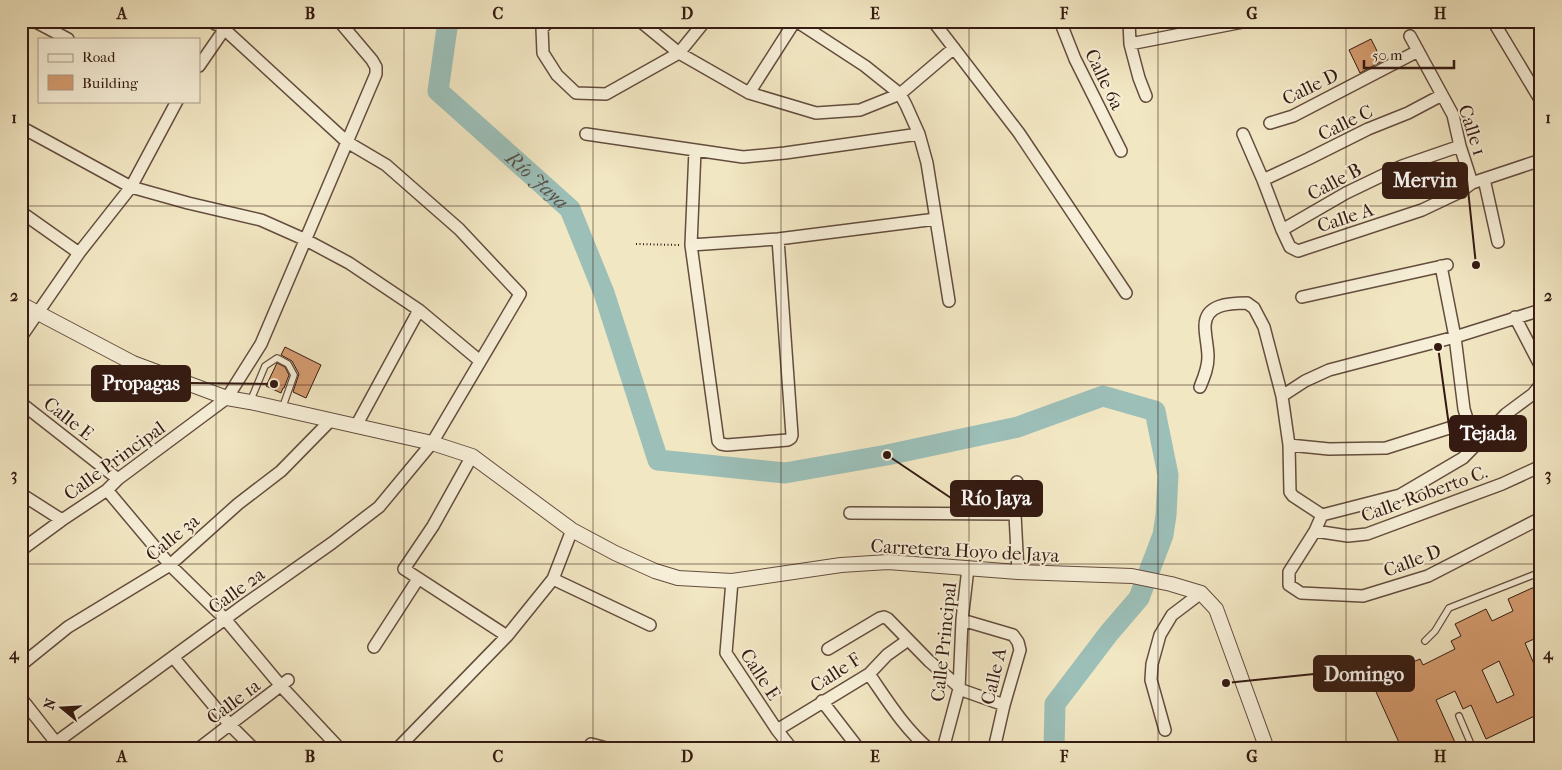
<svg xmlns="http://www.w3.org/2000/svg" width="1562" height="770" viewBox="0 0 1562 770" font-family="'IM FELL French Canon',serif">
  <rect width="100%" height="100%" fill="#f2e7c3"/>
  <filter id="stains"><feTurbulence type="fractalNoise" baseFrequency=".004" numOctaves="4"/><feColorMatrix values="0 0 0 0 .2 0 0 0 0 .09 0 0 0 0 .02 0 0 0 .5 -.17"/></filter>
  <radialGradient id="worn" r=".72"><stop offset=".6" stop-color="#630" stop-opacity="0"/><stop offset="1" stop-color="#630" stop-opacity=".3"/></radialGradient>
  <g fill="none" stroke-linecap="round" stroke-linejoin="round">
    <path stroke="#9cbfb8" stroke-width="21" id="s1" d="M448,21l-10,70 132,118 34,84 54,167 127,13 102,-18 131,-28 85,-31 52,15 13,64 -2,40 -3,20 -24,63 -30,35 -54,71 -1,45"/>
  </g>
  <path fill="#d69d71" stroke="#341a11" fill-rule="evenodd" d="M1371,39l11,22 -22,12 -11,-23z
    M285,347l36,18 -15,33 -13,-6 6,-18 -7,-13 -11,-6z
    M277,363l8,4 4,8 -5,13h-1l-2,5 -15,-7z
    M1541,584v52l-16,7 16,37v33l-55,26 -15,-34 -8,4 -8,-18 -19,9 22,49h-56l-30,-66 22,-10 -4,-8 13,-6 3,6 14,-6 3,6 32,-16 -4,-8 10,-5 -6,-12 31,-15 6,12 21,-10 -5,-12zM1499,661l15,34 -17,8 -15,-33z"/>
  <g fill="none" stroke-linecap="round" stroke-linejoin="round">
    <g stroke="#644d3e" stroke-width="8">
      <path id="service" d="M250,402l15,-36 12,-8 11,6 6,11 -12,34
        M1425,641l10,-10 14,-23 92,-36
        M1459,716l14,33
        M1530,749l11,-5"/>
    </g>
    <g stroke="#644d3e" stroke-width="14">
      <path id="minor" d="M34,21l34,18
        M550,21l-8,7 1,25 14,22 19,18 30,1 73,-41 26,-32
        M640,21l39,32 70,40 67,20 44,-3 40,-16 54,-46
        M796,21l69,45 35,28 6,11 13,29 8,29 22,138
        M933,21l86,112 107,160
        M1060,21l15,38 46,92
        M1129,21l1,23
        M1493,21l48,80
        M1410,36l43,79 7,31 12,37
        M199,66l31,-45
        M749,93l46,-72
        M1146,96l-7,-18 -9,-34 118,-23
        M177,101l-46,86 57,16 73,17 45,20 43,23 70,47 61,51
        M1270,123l23,-7 125,-65
        M21,127l110,60 -52,66 -58,84
        M586,134l157,23 42,-4 134,-19
        M1243,134l20,46 19,50 8,17 8,4 124,-41 38,-18 12,-9 69,-23
        M695,150l-4,95 27,196 3,3 6,1 61,-5 3,-2 1,-3 -14,-196
        M1484,179l14,63
        M1263,180l45,-21 60,-30 40,-16 34,-18
        M21,212l58,41
        M1282,230l64,-37 56,-27 58,-20
        M691,245l87,-6 158,-20
        M1441,266l14,71 9,72 4,13 11,21
        M1302,297l145,-32
        M1515,317l26,50
        M1200,387c4,-10 8,-19 8,-30 0,-10 -3,-21 -3,-31 0,-22 25,-23 42,-23l7,5 10,19 18,69 7,49 1,47 3,4 29,19
        M1282,396l23,-15 24,-11 126,-33 86,-27
        M21,403l97,76
        M356,426l63,-116
        M1289,445l40,4 57,-1 82,-26
        M472,456l-39,70 -29,43 103,67
        M1017,482l-2,32 3,58
        M107,490l63,75 55,54 56,67 59,63
        M21,494l41,26
        M850,513l165,1
        M1322,515l-7,16 -26,41v13l12,8 62,3 65,-20 113,-58
        M1322,515l78,-20 63,-37 43,-44 27,-20 8,-10
        M1315,531l33,5 19,-2 135,-50 39,-18
        M21,550l41,-30 45,-30 11,-11 109,-81 34,-54 115,-270v-7l-4,-7 -33,-39
        M553,579l97,46
        M732,581l-6,72 51,77 15,19
        M962,620l51,15 5,7 2,8 -16,55 -10,44
        M374,647l44,-68
        M828,649l52,-31 4,-1 4,2 41,42 30,26
        M173,657l57,68 24,24
        M21,665l47,-38 102,-62 68,-61 43,-33 50,-51
        M869,674c18,26 35,54 60,75
        M959,689l45,16
        M21,698l40,51
        M822,701l37,48
        M777,730l92,-56 18,-19 21,-15
        M1165,730l-14,-50 1,-16 8,-29 12,-20 29,-22
        M591,744l19,5
        M47,749l197,-144 88,-62 47,-36 53,-64 88,-149 -61,-65 -73,-64 -39,-23 -124,-114 -13,-7
        M198,749l90,-69
        M397,749l110,-113 46,-57 19,-49
        M943,749l16,-60 3,-69 6,-52"/>
    </g>
    <g stroke="#644d3e" stroke-width="16">
      <path id="tertiary" d="M21,304l112,59 94,35 23,4 182,41 40,13 100,74 43,23 40,18 23,7 54,3 109,-16 47,-3 130,10 114,4 39,8 30,9 15,16 51,140"/>
    </g>
    <path stroke="#341a11" stroke-width="2" stroke-dasharray="1 2.5" stroke-linecap="butt" d="M636,244l43,1"/>
    <use href="#service" stroke="#f7efd8" stroke-width="5.5"/>
    <use href="#minor" stroke="#f7efd8" stroke-width="11"/>
    <use href="#tertiary" stroke="#f7efd8" stroke-width="14"/>
  </g>
  <path fill="none" stroke="#341a11" stroke-width="1" stroke-opacity="0.55" d="M216,21v728M404,21v728M593,21v728M781,21v728M969,21v728M1158,21v728M1346,21v728M21,206h1520M21,385h1520M21,564h1520"/>
  <g text-anchor="middle" stroke-width="4" stroke-linejoin="round" paint-order="stroke">
    <g font-size="19" fill="#341a11" stroke="#f7efd8">
      <text transform="translate(1105 79) rotate(64)" y="7">Calle 6a</text>
      <text transform="translate(1310 86) rotate(-26)" y="7">Calle D</text>
      <text transform="translate(1345 122) rotate(-26)" y="7">Calle C</text>
      <text transform="translate(1473 130) rotate(72)" y="7">Calle 1</text>
      <text transform="translate(1334 181) rotate(-28)" y="7">Calle B</text>
      <text transform="translate(1345 217) rotate(-18)" y="7">Calle A</text>
      <text transform="translate(69 418) rotate(38)" y="7">Calle E</text>
      <text transform="translate(114 460) rotate(-36)" y="7">Calle Principal</text>
      <text transform="translate(1424 493) rotate(-20)" y="7">Calle Roberto C.</text>
      <text transform="translate(172 537) rotate(-39)" y="7">Calle 3a</text>
      <text transform="translate(965 550) rotate(3)" y="7">Carretera Hoyo de Jaya</text>
      <text transform="translate(1412 560) rotate(-21)" y="7">Calle D</text>
      <text transform="translate(236 590) rotate(-36)" y="7">Calle 2a</text>
      <text transform="translate(943 642) rotate(-84)" y="7">Calle Principal</text>
      <text transform="translate(835 672) rotate(-33)" y="7">Calle F</text>
      <text transform="translate(761 674) rotate(57)" y="7">Calle E</text>
      <text transform="translate(993 676) rotate(-77)" y="7">Calle A</text>
      <text transform="translate(233 701) rotate(-37)" y="7">Calle 1a</text>
    </g>
    <g font-size="20" font-style="italic" fill="#58544b" stroke="#f7efd8">
      <text dy="7" stroke="none"><textPath href="#s1" startOffset="204">Río Jaya</textPath></text>
    </g>
  </g>
  <path fill="none" stroke="#341a11" stroke-width="2" d="M1476 265L1467 180M274 384L190 383M1438 347L1450 433M887 455L951 498M1226 683L1314 674"/>
  <g fill="#341a11" stroke="#f7efd8" stroke-width="2">
    <circle cx="1476" cy="265" r="5"/>
    <circle cx="274" cy="384" r="5"/>
    <circle cx="1438" cy="347" r="5"/>
    <circle cx="887" cy="455" r="5"/>
    <circle cx="1226" cy="683" r="5"/>
  </g>
  <g fill="#341a11" stroke="#341a11" stroke-width="2">
    <rect x="1383" y="163" width="84" height="35" rx="5"/>
    <rect x="92" y="366" width="98" height="35" rx="5"/>
    <rect x="1450" y="416" width="76" height="35" rx="5"/>
    <rect x="951" y="481" width="91" height="35" rx="5"/>
    <rect x="1314" y="656" width="100" height="35" rx="5"/>
  </g>
  <g font-size="20" text-anchor="middle" font-weight="bold" fill="#fff">
    <text x="1425" y="187">Mervin</text>
    <text x="141" y="390">Propagas</text>
    <text x="1488" y="440">Tejada</text>
    <text x="996" y="505">Río Jaya</text>
    <text x="1364" y="681">Domingo</text>
  </g>
  <rect width="1562" height="770" fill="none" stroke="#f2e7c3" stroke-width="55"/>
  <rect x="38" y="38" width="162" height="65" fill="#f7efd8" stroke="#a99a88"/>
  <rect x="48" y="54" width="25" height="8" fill="#f7efd8" stroke="#a99a88"/>
  <text x="82" y="62" font-size="15" fill="#341a11">Road</text>
  <rect x="48" y="75" width="25" height="15" fill="#d69d71" stroke="#a99a88"/>
  <text x="82" y="88" font-size="15" fill="#341a11">Building</text>
  <g transform="translate(62 708) rotate(288)" stroke="#f7efd8" stroke-width="4" paint-order="stroke">
  <path d="M0-4L9 19L0 12L-9 19Z" fill="#341a11"/>
  <text y="-8" font-size="14" font-weight="bold" text-anchor="middle" fill="#341a11">N</text>
  </g>
  <path d="M1364 60v8h90v-8" fill="none" stroke="#341a11" stroke-width="2.5"/>
  <text x="1372" y="60" font-size="15" fill="#341a11" stroke="#f7efd8" stroke-width="4" paint-order="stroke">50 m</text>
  <rect x="28" y="28" width="1506" height="714" fill="none" stroke="#341a11" stroke-width="2"/>
  <g font-size="16" text-anchor="middle" font-weight="bold" fill="#341a11">
    <text x="122" y="19">A</text>
    <text x="310" y="19">B</text>
    <text x="498" y="19">C</text>
    <text x="687" y="19">D</text>
    <text x="875" y="19">E</text>
    <text x="1064" y="19">F</text>
    <text x="1252" y="19">G</text>
    <text x="1440" y="19">H</text>
    <text x="14" y="123">1</text>
    <text x="1548" y="123">1</text>
    <text x="14" y="301">2</text>
    <text x="1548" y="301">2</text>
    <text x="14" y="480">3</text>
    <text x="1548" y="480">3</text>
    <text x="14" y="659">4</text>
    <text x="1548" y="659">4</text>
    <text x="122" y="762">A</text>
    <text x="310" y="762">B</text>
    <text x="498" y="762">C</text>
    <text x="687" y="762">D</text>
    <text x="875" y="762">E</text>
    <text x="1064" y="762">F</text>
    <text x="1252" y="762">G</text>
    <text x="1440" y="762">H</text>
  </g>
  <rect width="100%" height="100%" filter="url(#stains)"/>
  <rect width="100%" height="100%" fill="url(#worn)"/>
</svg>
